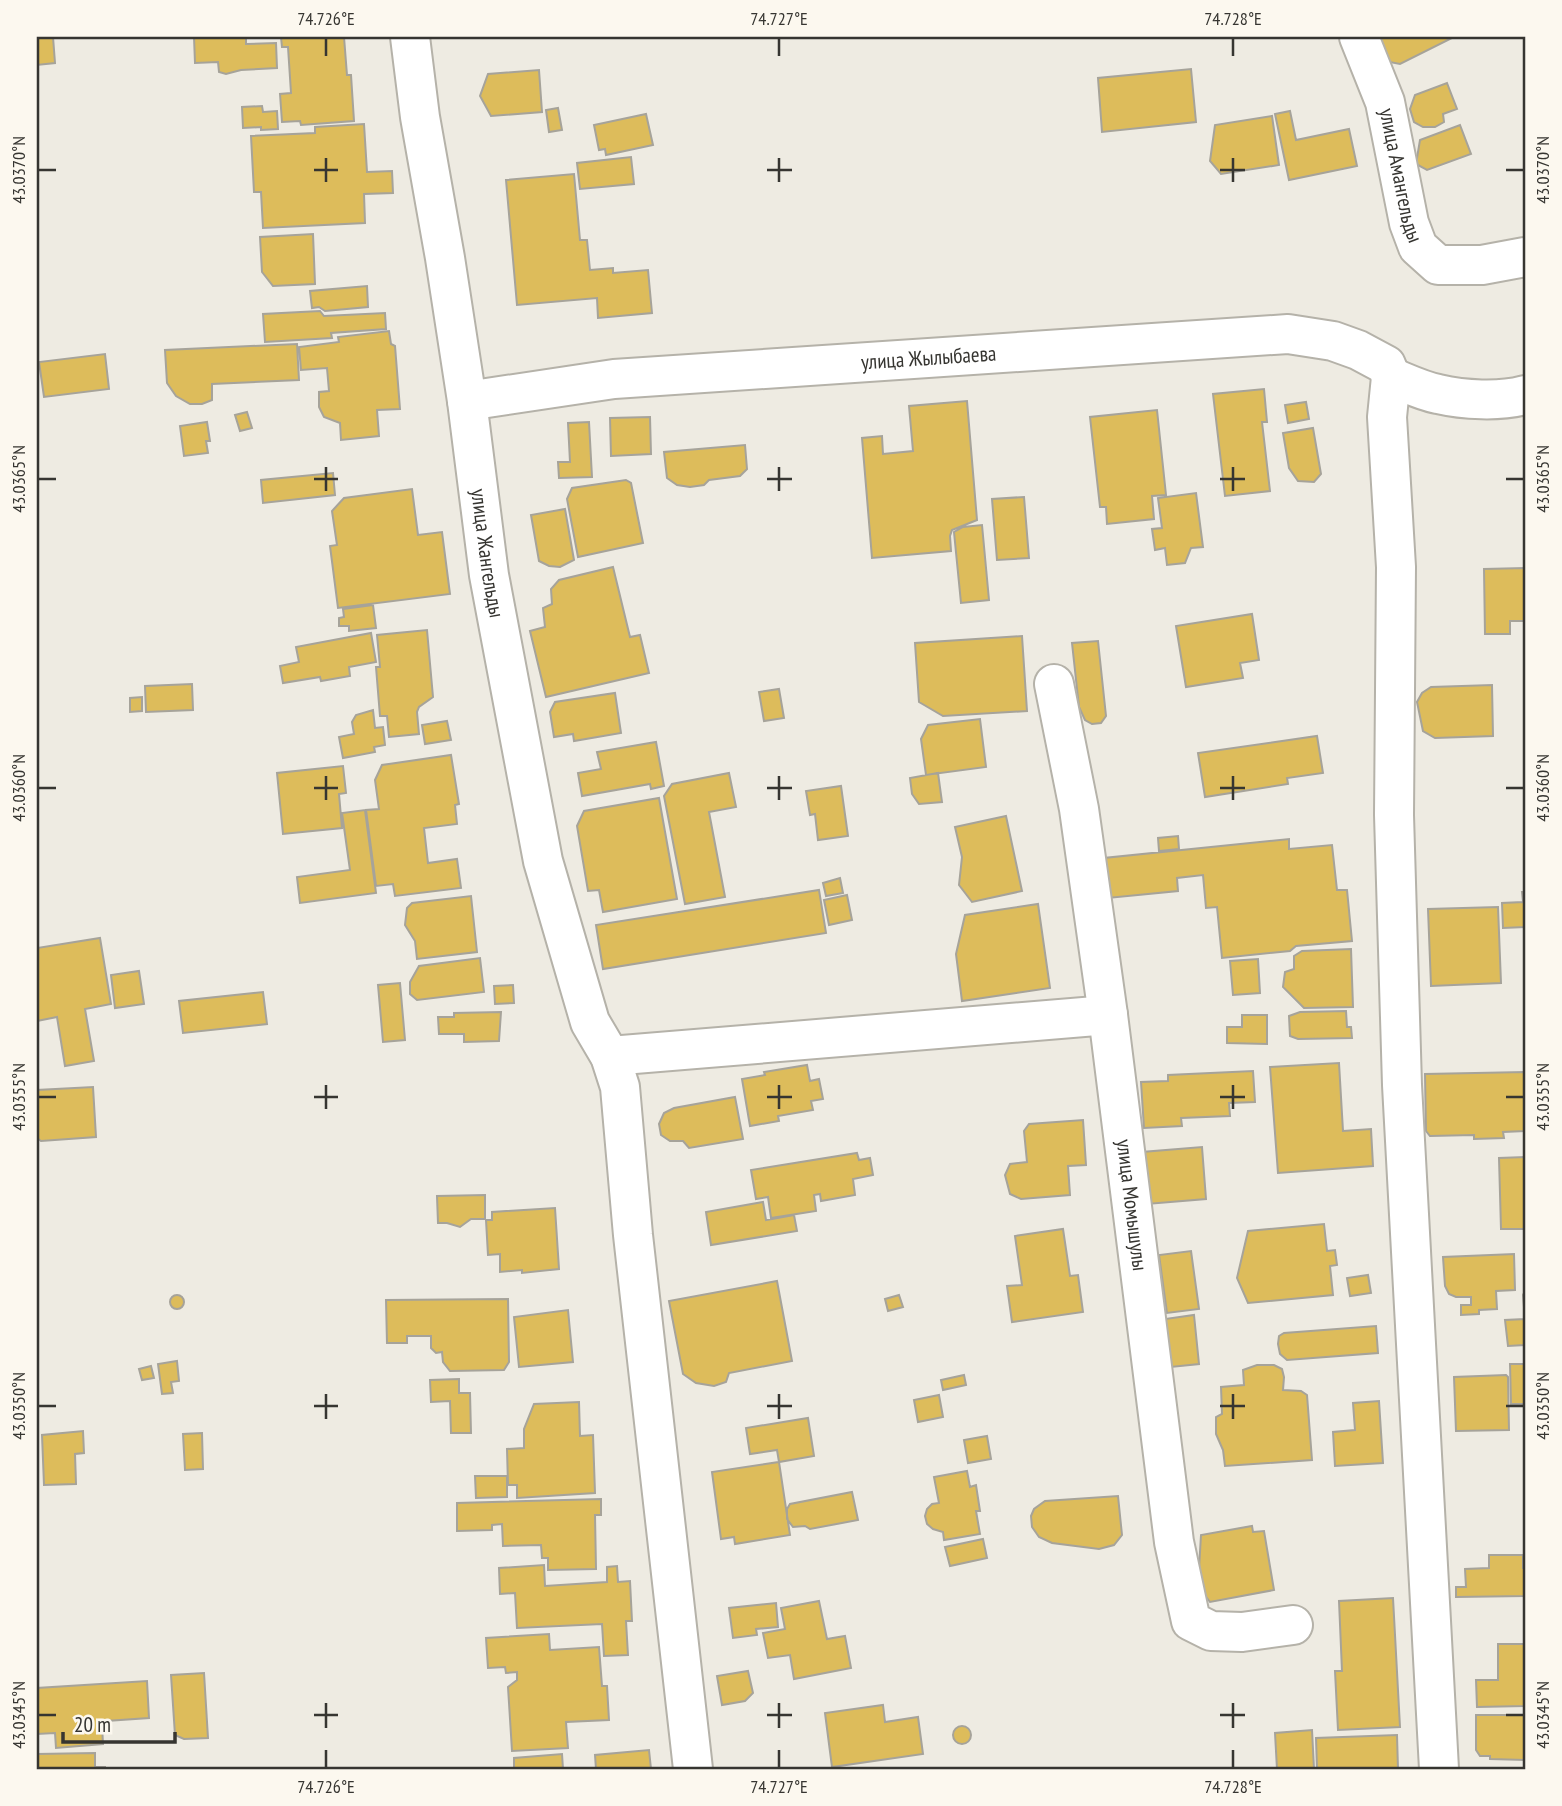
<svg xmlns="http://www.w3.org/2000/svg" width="1562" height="1806" viewBox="0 0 1562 1806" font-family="'PT Sans Narrow',sans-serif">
  <rect width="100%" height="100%" fill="#eeebe2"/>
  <path fill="#ddbc5b" stroke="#a6a39a" stroke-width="2" d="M37,37h16l2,26 -18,2z
    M194,37h52v7l30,-1 1,25 -36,2 -15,4 -7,-2 -1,-10 -23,1z
    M281,37h63l3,38h4l3,46 -53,4 -1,-4 -18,1 -2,-28 11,-1 -3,-46h-6z
    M1377,37h74l1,1 -52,26 -16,-3z
    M1191,69l5,53 -94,10 -4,-54z
    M539,70l3,42 -51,4 -11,-20 8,-22z
    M1447,83l10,26 -14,5 1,8 -9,5h-12l-9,-5 -4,-13 5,-14z
    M262,106l1,6 14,-1 1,18 -17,1v-3l-18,1 -1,-21z
    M558,108l4,22 -13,2 -3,-22z
    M1290,111l6,29 53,-11 8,37 -68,14 -14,-66z
    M646,114l7,31 -47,10 -1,-6 -6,1 -5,-25z
    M1272,116l7,49 -58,9 -11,-13 5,-36z
    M364,124l3,48 25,-1 1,22 -29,1 1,29 -102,5 -2,-36h-7l-3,-56 64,-3v-6z
    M1460,125l11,29 -44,16 -11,-6 4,-24z
    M631,157l3,27 -54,5 -3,-26z
    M574,174l6,66h7l3,30 23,-2v5l35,-3 4,43 -54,5 -1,-20 -80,7 -11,-125z
    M313,234l2,50 -42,2 -11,-14 -2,-35z
    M367,286l1,21 -43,4 -6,-4 -7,1 -2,-17z
    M320,311l4,5 61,-3 1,16 -55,4 1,5 -67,4 -2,-28z
    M389,331l2,13 4,2 5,63 -23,1 2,26 -38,4 -1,-17 -16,-6 -5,-10v-15l10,-1 -2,-23 -26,2 -2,-23 40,-5 -1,-5z
    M297,344l2,36 -87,4v16l-10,4h-12l-14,-8 -9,-13 -2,-33z
    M105,354l4,35 -65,8 -5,-35z
    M1264,389l3,33h-5l8,69 -45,5 -12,-102z
    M967,401l10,119 -25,10 -2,6 1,15 -79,7 -10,-120 20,-2 1,18 30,-3 -4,-45z
    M1306,402l3,17 -21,4 -3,-18z
    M1157,410l9,85 -14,1 2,23 -47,5 -1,-17h-6l-10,-90z
    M247,412l5,16 -12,3 -5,-16z
    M650,417l1,37 -40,2 -1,-38z
    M207,422l3,19h-4l2,12 -24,3 -4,-30z
    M589,422l3,55 -33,1 -1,-16h12l-2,-39z
    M1313,428l8,46 -7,8 -16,-1 -9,-13 -6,-35z
    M745,445l2,24 -7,7 -31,4 -5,5 -14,2 -13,-2 -10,-7 -3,-26z
    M333,473l2,22 -72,8 -2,-23z
    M626,480l5,3 12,60 -65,14 -11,-58 5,-11z
    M412,489l6,46 24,-3 8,62 -112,14 -8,-62 7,-1 -5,-34 12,-13z
    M1196,493l7,54 -12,1 -6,15 -18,2 -2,-17 -10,2 -3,-21 10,-1 -4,-30z
    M1024,497l5,61 -32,2 -5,-61z
    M565,509l9,51 -14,7 -11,-1 -10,-5 -8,-46z
    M982,525l7,75 -28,3 -7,-71 9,-5z
    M613,567l17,70 10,-2 9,38 -103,24 -16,-66 15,-4 -2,-19 9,-4 -1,-15 8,-9z
    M1525,568v53h-15v13h-25l-1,-65z
    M373,605l3,23 -27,3v-5h-10v-8l5,-1 -1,-8z
    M1252,614l7,46 -19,3 3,15 -57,9 -10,-61z
    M427,630l6,67 -14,10 -2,5 2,22 -30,3 -2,-21h-7l-4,-49h4l-3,-32z
    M371,633l5,29 -27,5 1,9 -29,5 -1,-4 -37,6 -3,-17 19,-4 -3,-15z
    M1022,636l5,75 -84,5 -24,-14 -4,-59z
    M1098,641l8,75 -5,7 -9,1 -7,-4 -6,-13 -7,-64z
    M192,684l1,26 -47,2 -1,-26z
    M1492,685l1,51 -58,2 -12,-7 -6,-29 5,-9 9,-6z
    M779,689l5,29 -20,3 -5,-29z
    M615,693l6,40 -47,8 -1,-7 -19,3 -4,-25 5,-10z
    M142,697v14l-12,1v-14z
    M373,710l2,18 8,-1 2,18 -11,2 1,5 -32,6 -4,-21 15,-3 -2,-12 4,-7z
    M980,719l6,48 -60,8 -5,-36 7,-14z
    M447,721l4,19 -26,4 -3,-19z
    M1317,736l6,37 -36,5 1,6 -83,13 -7,-44z
    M656,742l8,44 -13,3 -1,-5 -68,12 -4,-23 23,-4 -4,-17z
    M451,755l8,49 -4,1 2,19 -33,4 4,35 29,-4 4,29 -66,8 -2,-12 -17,2 -10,-76 13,-1 -4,-29 7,-15z
    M343,766l3,27 -7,1 3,34 -59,6 -6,-61z
    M729,773l7,34 -27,5 16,85 -40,7 -21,-108 8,-12z
    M938,773l4,29 -23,2 -7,-10 -2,-16z
    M841,786l7,50 -30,4 -3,-26 -5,1 -4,-24z
    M659,798l18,101 -74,13 -4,-22 -11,1 -11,-65 7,-15z
    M365,810l11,83 -76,10 -3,-26 53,-7 -8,-57z
    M1006,816l16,75 -50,11 -13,-17 3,-28 -7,-30z
    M1178,836l1,13 -20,2 -1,-13z
    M1289,839v10l43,-4 5,45h10l5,51 -56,5 -6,5 -68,7 -5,-51 -11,1 -3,-33 -26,3 1,13 -70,7 -4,-40z
    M840,878l3,15 -17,3 -3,-13z
    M819,890l7,43 -223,36 -7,-44z
    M1522,892h3v35l-22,1 -1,-25 21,-1z
    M847,895l5,25 -23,5 -5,-25z
    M471,896l6,56 -60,7 -2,-18 -10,-16 2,-17 5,-5z
    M1038,904l12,84 -88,13 -6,-47 9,-39z
    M1498,907l3,76 -70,3 -3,-77z
    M100,938l11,66 -26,5 9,52 -29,5 -8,-49 -20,4v-73z
    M1351,949l2,58 -49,1 -21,-21 2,-15 9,-3v-13l8,-5z
    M480,958l4,34 -67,8 -7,-6v-12l9,-16z
    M1258,959l2,34 -27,2 -3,-34z
    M139,971l5,33 -29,4 -4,-33z
    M400,983l5,57 -22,2 -5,-57z
    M513,985l1,18 -19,1 -1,-18z
    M263,992l4,32 -84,9 -4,-32z
    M1346,1011l1,16h4l1,11 -54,1 -8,-3 -1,-20 11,-4z
    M501,1012l-2,29 -35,1v-8h-25l-1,-17h16v-4z
    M1242,1015h25v29l-40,-1v-16h15z
    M1339,1063l4,68 28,-2 2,37 -95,7 -8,-106z
    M807,1065l3,16 9,-2 4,20 -12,2 2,9 -35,6 1,5 -29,5 -8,-47 23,-4 -1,-3z
    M1253,1071l2,31 -26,1 1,13 -49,2 1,8 -38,2 -3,-46 27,-1v-6z
    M1525,1072v59l-22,1 1,6 -30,1v-4l-44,1 -4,-5 -1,-57z
    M93,1087l3,50 -55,4 -4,-3v-48z
    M735,1097l8,42 -54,9 -6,-7h-13l-9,-6 -2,-11 5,-11 10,-5z
    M1083,1120l3,45 -18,1 2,29 -49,4 -11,-5 -5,-19 5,-11 17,-2 -3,-31 5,-7z
    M1202,1147l4,52 -59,5 -5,-52z
    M857,1153l2,7 11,-2 3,17 -20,4 2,16 -34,6 -1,-7 -6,1 2,16 -45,7 -3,-21 -12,2 -5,-29z
    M1525,1157v72h-24l-2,-71z
    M485,1195v24h-14l-11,8 -13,-4h-9l-1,-27z
    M763,1202l3,18 28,-5 3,16 -86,14 -5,-33z
    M555,1208l4,61 -37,4v-3l-22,2v-18l-12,1 -2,-35h6v-8z
    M1324,1224l3,27 8,-1 2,15 -7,1 3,29 -85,8 -11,-25 11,-47z
    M1063,1229l7,47 8,-1 5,37 -71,10 -5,-36 15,-1 -7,-49z
    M1191,1251l8,58 -32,4 -8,-58z
    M1514,1254l1,36 -19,1 1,18 -18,1v4l-18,1v-10h10v-8h-15l-7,-3 -4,-8 -2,-29z
    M1368,1275l3,18 -21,3 -3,-18z
    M777,1281l15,80 -63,12 -3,9 -12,4 -18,-3 -13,-9 -14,-73z
    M1525,1291v54l-17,1 -3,-26 20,-1 -2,-24z
    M170 1302a7 7 0 1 1 14 0a7 7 0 1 1-14 0Z
    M899,1295l4,12 -15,4 -3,-12z
    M508,1299l1,63 -5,8 -54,1 -7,-9 -1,-10 -6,1 -5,-5v-12h-24v7h-20l-1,-43z
    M568,1310l5,52 -54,5 -5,-50z
    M1194,1315l5,49 -28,3 -6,-48z
    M1376,1326l2,27 -91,7 -7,-6 -2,-10 1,-8 5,-3z
    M177,1361l2,20 -8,1 2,11 -11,1 -4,-30z
    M1510,1364h15v40h-14z
    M1257,1365h17l8,4 2,8 -1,13 18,1 6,4 5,65 -87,6 -2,-16 -7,-16v-17l6,-3 -1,-27 23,-2 -1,-15z
    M151,1366l3,12 -12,2 -3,-11z
    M964,1375l2,10 -23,5 -2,-10z
    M1506,1375l2,2 1,53 -53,1 -2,-54z
    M459,1379v14h11l1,40h-20l-1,-32 -19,1 -1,-22z
    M939,1395l4,22 -25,5 -4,-22z
    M1379,1401l4,62 -48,3 -2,-34 22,-2 -2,-27z
    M579,1402l1,34 13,-1 2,58 -78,5v-13h-9l-1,-36 17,-1v-19l10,-25z
    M808,1418l6,38 -35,6 -2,-12 -27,4 -4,-26z
    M83,1431l1,22 -9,1 1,30 -32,1 -2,-50z
    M202,1433l1,36 -18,1 -2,-36z
    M987,1436l4,23 -23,4 -4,-23z
    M779,1462l11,73 -55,9 -1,-7 -13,2 -9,-67z
    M967,1471l3,16 6,-2 4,26h-4l4,23 -36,6 -1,-8 -10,-3 -6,-5 -2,-8 2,-7 5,-5 7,-1 -5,-26z
    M475,1476h32v21l-31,1z
    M852,1492l6,28 -48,9 -5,-3 -12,1 -6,-8v-10l3,-5z
    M1118,1496l4,39 -8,10 -15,4 -47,-6 -13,-6 -7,-10 -1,-11 3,-7 11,-8z
    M601,1499v16h-6l1,54 -48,1v-12h-6l-1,-13 -38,1 -1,-22 -10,1v5l-35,1v-28z
    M1252,1526l1,6 11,-1 10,59 -64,12 -12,-16 3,-51z
    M983,1539l4,19 -37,8 -5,-19z
    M1489,1555h34v13h2v28l-69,1v-10h10l-1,-18 24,-1z
    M544,1565l1,21 62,-4v-15l10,-1 1,16 12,-1 2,40h-6l2,34 -24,1 -2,-32 -85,4 -2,-35 -15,1 -1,-26z
    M1393,1598l7,129 -62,3 -3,-59h7l-3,-70z
    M819,1601l8,38 18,-3 6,32 -57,11 -4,-24 -22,3 -5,-25 22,-4 -4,-21z
    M776,1603l2,24 -22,2 1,6 -24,3 -4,-30z
    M549,1634l1,16 49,-3 3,39h5l2,34 -43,2 2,26 -56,3 -4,-64 9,-7v-8l-11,1 -1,-6 -17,1 -2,-30z
    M1498,1644h27v62l-48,1 -1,-27h22z
    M748,1671l5,22 -8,8 -23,4 -5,-29z
    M204,1673l4,65 -24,1 -9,-4 -4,-60z
    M147,1681l2,37 -43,3 -4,4 1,19 -47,4 -1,-15 -18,1v-46z
    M883,1705l2,17 33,-5 5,37 -91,13 -7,-54z
    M1476,1715h49v45l-35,-1v-3h-10l-4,-6z
    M953 1735a9 9 0 1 1 18 0a9 9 0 1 1-18 0Z
    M1312,1730l2,39h-37l-2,-36z
    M1397,1735l1,34h-81l-1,-31z
    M649,1750l2,19h-55l-1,-14z
    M95,1753v14h10v2h-68v-15z
    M562,1754l1,15h-49v-11z"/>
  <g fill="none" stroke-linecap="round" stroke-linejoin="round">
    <g stroke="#b5b2a9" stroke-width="42">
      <g id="minor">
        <path id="s1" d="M410,37l10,80 25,141 22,143 22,174 54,286 47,161 20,34 10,31 13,148 60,534"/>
        <path id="s2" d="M1359,37l26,65 24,121 9,24 20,18h44l43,-8"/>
        <path d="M1391,377c15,6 31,14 47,17 26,6 61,8 87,1"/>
        <path id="s3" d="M467,401l147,-22 674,-45 45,7 25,9 28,15 5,12 -4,40 9,150 -2,248 8,270 37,684"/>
        <path id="s4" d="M1054,684l25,125 29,206 66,527 17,79 20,10 31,1 51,-7"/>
        <path d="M610,1056l498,-41"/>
      </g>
    </g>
    <use href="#minor" stroke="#fff" stroke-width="38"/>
  </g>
  <path fill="none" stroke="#363531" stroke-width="2.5" d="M326,38v18M779,38v18M1233,38v18M326,158v24M779,158v24M1233,158v24M38,170h18M314,170h24M767,170h25M1220,170h25M1506,170h18M326,467v24M779,467v24M1233,467v24M38,479h18M314,479h24M767,479h25M1220,479h25M1506,479h18M326,776v24M779,776v24M1233,776v24M38,788h18M314,788h24M767,788h25M1220,788h25M1506,788h18M326,1085v24M779,1085v24M1233,1085v24M38,1097h18M314,1097h24M767,1097h25M1220,1097h25M1506,1097h18M326,1394v25M779,1394v25M1233,1394v25M38,1406h18M314,1406h24M767,1406h25M1220,1406h25M1506,1406h18M326,1703v25M779,1703v25M1233,1703v25M38,1715h18M314,1715h24M767,1715h25M1220,1715h25M1506,1715h18M326,1750v18M779,1750v18M1233,1750v18"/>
  <g text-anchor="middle" stroke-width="6" stroke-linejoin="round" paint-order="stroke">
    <g font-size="21" fill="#363531" stroke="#fcf8ef">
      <text dy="7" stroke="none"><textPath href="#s2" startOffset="145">улица Амангельды</textPath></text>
      <text dy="7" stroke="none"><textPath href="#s3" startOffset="464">улица Жылыбаева</textPath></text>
      <text dy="7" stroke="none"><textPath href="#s1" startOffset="522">улица Жангельды</textPath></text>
      <text dy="7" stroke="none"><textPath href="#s4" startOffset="527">улица Момышулы</textPath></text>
    </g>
  </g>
  <rect width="1562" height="1806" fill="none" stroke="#fcf8ef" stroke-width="77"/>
  <path d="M63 1732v10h112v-10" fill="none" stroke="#363531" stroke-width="3.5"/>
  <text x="74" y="1732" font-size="21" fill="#363531" stroke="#fcf8ef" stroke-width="5" paint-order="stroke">20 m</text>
  <rect x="38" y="38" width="1486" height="1730" fill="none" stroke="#363531" stroke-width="2.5"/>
  <g font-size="18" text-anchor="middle" fill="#363531">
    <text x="326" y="25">74.726°E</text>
    <text x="779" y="25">74.727°E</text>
    <text x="1233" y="25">74.728°E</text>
    <text transform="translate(19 170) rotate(-90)" y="6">43.0370°N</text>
    <text transform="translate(1543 170) rotate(-90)" y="6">43.0370°N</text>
    <text transform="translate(19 479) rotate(-90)" y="6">43.0365°N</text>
    <text transform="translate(1543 479) rotate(-90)" y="6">43.0365°N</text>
    <text transform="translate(19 788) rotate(-90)" y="6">43.0360°N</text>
    <text transform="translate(1543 788) rotate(-90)" y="6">43.0360°N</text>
    <text transform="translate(19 1097) rotate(-90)" y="6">43.0355°N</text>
    <text transform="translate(1543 1097) rotate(-90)" y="6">43.0355°N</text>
    <text transform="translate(19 1406) rotate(-90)" y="6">43.0350°N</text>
    <text transform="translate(1543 1406) rotate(-90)" y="6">43.0350°N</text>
    <text transform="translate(19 1715) rotate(-90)" y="6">43.0345°N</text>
    <text transform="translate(1543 1715) rotate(-90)" y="6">43.0345°N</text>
    <text x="326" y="1793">74.726°E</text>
    <text x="779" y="1793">74.727°E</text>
    <text x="1233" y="1793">74.728°E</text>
  </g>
</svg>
